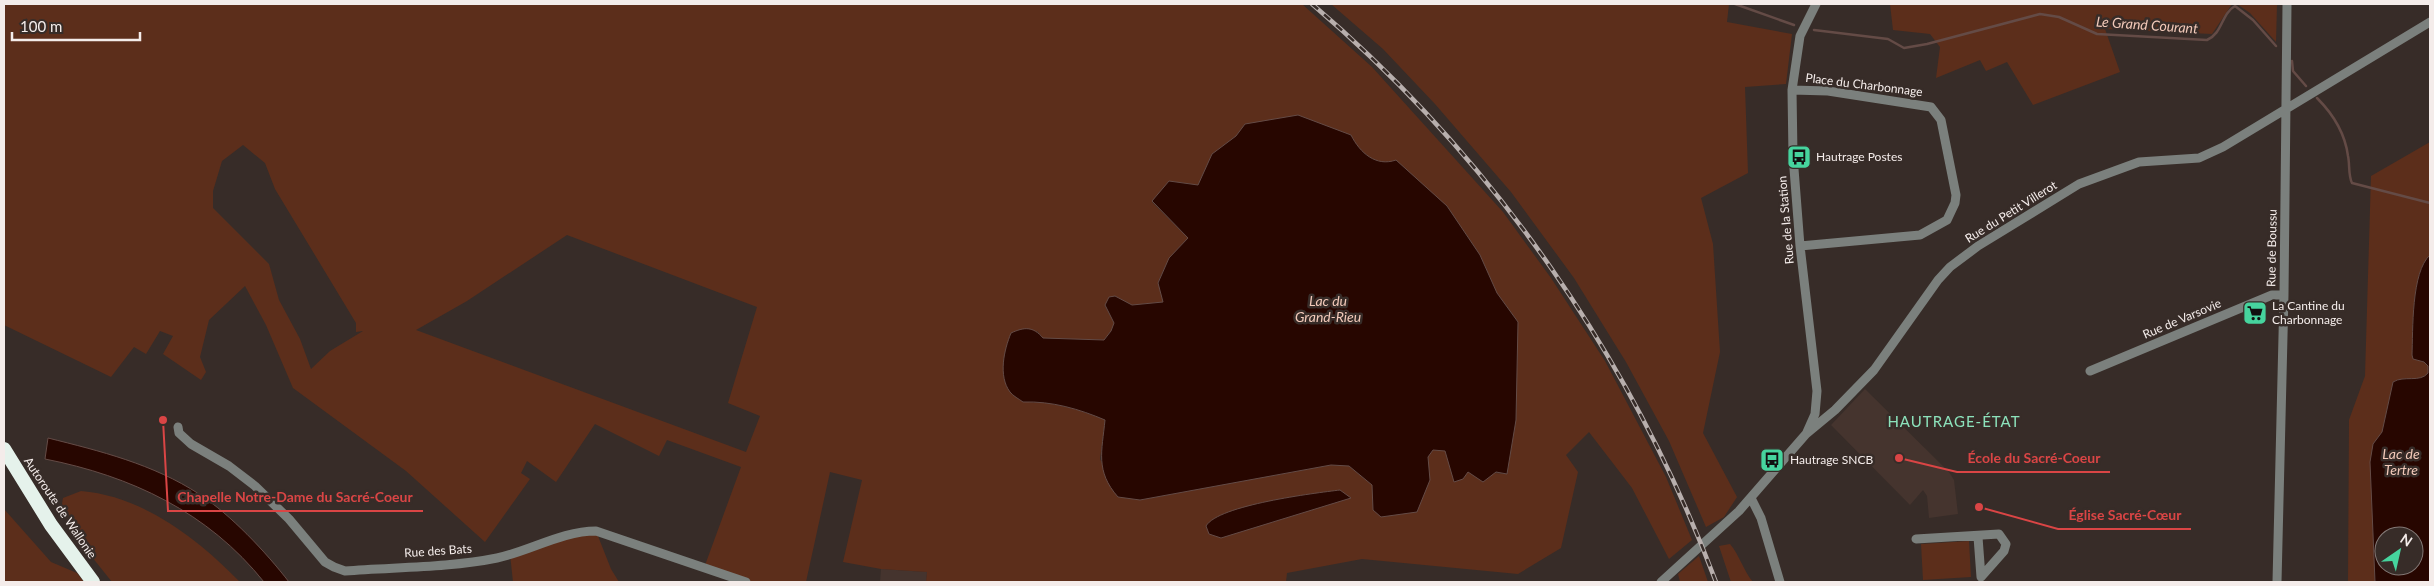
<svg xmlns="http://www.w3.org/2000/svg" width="2434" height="586" viewBox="0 0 2434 586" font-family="Lato,sans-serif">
  <rect width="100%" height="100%" fill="#372c28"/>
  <path fill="#45342e" d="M1865,389l84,83 5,8 4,34 -29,4 -2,-22 -4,-6 -13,15 -79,-80z
    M881,569l46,3 -1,10h-46z"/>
  <path fill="#5c2e1b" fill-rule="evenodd" d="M4,4h1298l70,63 131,145 48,66 54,83 61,116 26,63 -23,19 -37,-71 -43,-56 -23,23 12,17 -17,76 -43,26 -156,-15 -75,14 -1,9h-360l1,-10 -46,-3 -38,-7 19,-82 -32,-8 -24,110h-60l-42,-14 37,-101 -74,-27 -8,16 -64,-32 -39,58 -29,-21 -6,12 9,6 -45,63 -79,-71 -113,-83 -27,-63 -21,-39 -36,34 -9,37 6,15 -5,8 -38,-26 10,-18 -13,-5 -14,23 -12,-7 -23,30 -107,-52zM1245,124l106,11 6,12 16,13 13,4 61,42 33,49 17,38 21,29 -2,98 -9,54 -39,-3 -23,-21h-12l-5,7 2,23 -57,30 -1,-25 -23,-19 -18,-1 -191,35 -22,-3 -18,-38 5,-39c-26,-11 -53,-19 -82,-18l14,-71 6,7 61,2 7,-9 3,-8 -9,-17 10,-10 17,9 31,-3 -5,-20 11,-24 19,-20 -36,-36 17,-21 29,4 14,-31 24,-18zM243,145l22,18 10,26 81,134v9l7,-1 -33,20 -19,18 -11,-30 -21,-39 -10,-36 -56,-56v-17l9,-30zM567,235l190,72 -29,96 32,13 -14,36 -330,-122 51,-29z
    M1331,4h398l-2,18 65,12 -6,50 -41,3 3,86 -47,25 12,46 7,108 -17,81 34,64 -13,20 -18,10 -37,-86 -43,-79 -52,-84 -63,-86 -76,-88 -52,-55z
    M1890,4h342l-20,30 -107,-5 15,43 -87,33 -26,-43 -21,9 -6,-11 -44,18 4,-31 -10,-13 -37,-4z
    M2237,4h40l-1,38 -26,-29z
    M2430,142v113c-19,17 -17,75 -18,100l2,4 10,3 4,4v7c-8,10 -24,2 -35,9l-11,50 -9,12 2,138h-27l1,-162 16,-44 6,-200z
    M81,491c62,5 117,48 159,91h-128l-20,-25 -31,-47 2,-12z
    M4,509l47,53 26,11 7,9h-80z
    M596,531l15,38 8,13h-106l-3,-28z
    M1969,541l2,36 -48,3 -2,-36z
    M1730,544c10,12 13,26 23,38h-22l-12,-36z
    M1699,556l9,26h-28l-2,-8z"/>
  <path fill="#270600" stroke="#644b46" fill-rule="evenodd" d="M1298,115l53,20c9,18 25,32 45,25l51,46 33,49 17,38 21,29 -2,98 -9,54 -11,-2 -13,10 -15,-10 -5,7 -9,3 -9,-31 -12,-1 -5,7 2,23 -13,32 -36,5 -8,-7 -1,-25 -23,-19 -18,-1 -191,35 -22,-3c-23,-26 -16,-46 -13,-77 -26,-11 -53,-19 -82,-18 -4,-3 -10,-6 -13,-10 -12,-16 -6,-42 1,-59 13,-6 22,-7 32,5l61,2 7,-9 3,-8 -9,-18 4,-8 6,-1 17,9 31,-3 -5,-19 11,-25 19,-20 -36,-37 17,-20 29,4 14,-31 24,-18 9,-12z
    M2430,255v327h-55l-5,-120 3,-18 9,-12 11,-50c11,-7 27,1 35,-9v-7l-4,-4 -11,-3 -1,-4c1,-24 -1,-83 18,-100zM2384,536h30v30h-30z
    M48,438c52,13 105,26 151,56 32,21 66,57 90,88h-25c-56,-70 -133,-106 -219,-123z
    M1340,490l11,8 -130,40 -12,-4 -3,-8c12,-21 109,-33 134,-36z"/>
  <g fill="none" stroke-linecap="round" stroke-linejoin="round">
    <path stroke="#644b46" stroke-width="2.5" d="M1735,4l59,21
      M1814,30l74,9 16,9 23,-4 113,-30 19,3 38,17 110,6c16,-7 14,-26 28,-34l18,14 23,26
      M2292,61l1,10 13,15
      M2317,98c16,16 28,35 31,58 2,9 0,19 4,27l78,20"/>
    <path stroke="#7b807d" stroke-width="9" d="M1792,90l36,1 103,16 10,13 15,75 -1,8 -8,17 -27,15 -120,11
      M2090,371l182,-76h12
      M178,427l1,6 12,11 38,22 26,20 34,33 36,43 9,5 11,4c50,-4 103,-3 152,-13 33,-7 65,-27 99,-27l150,51
      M1807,432l8,-18 2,-23 -17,-145 -7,-90 -1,-66 8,-54 16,-32
      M1751,498l10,20 19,64
      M1978,537l3,40
      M1916,539l83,-5 7,10 -2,7 -23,26
      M1661,582l78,-71 67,-77 29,-24 39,-40 64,-90 12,-13 28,-21 101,-62 60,-22 60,-4 24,-11 207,-125
      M2277,582l7,-287 3,-291"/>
    <path stroke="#e5f2eb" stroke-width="14" d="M4,449l47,76 42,57"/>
    <g stroke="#b8afad" stroke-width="4.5">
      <path id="rail" d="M1312,4c182,155 320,355 404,578"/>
    </g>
    <use href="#rail" stroke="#372c28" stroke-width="2.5" stroke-dasharray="8" stroke-linecap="butt"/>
  </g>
  <defs>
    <g id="bus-square" transform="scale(1.25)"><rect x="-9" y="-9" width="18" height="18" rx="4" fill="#46d49e" stroke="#372c28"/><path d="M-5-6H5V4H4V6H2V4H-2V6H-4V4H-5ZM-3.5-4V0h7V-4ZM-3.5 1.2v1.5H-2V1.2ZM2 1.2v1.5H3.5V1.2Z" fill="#111"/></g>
    <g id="supermarket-square" transform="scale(1.25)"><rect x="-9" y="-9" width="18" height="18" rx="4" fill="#46d49e" stroke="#372c28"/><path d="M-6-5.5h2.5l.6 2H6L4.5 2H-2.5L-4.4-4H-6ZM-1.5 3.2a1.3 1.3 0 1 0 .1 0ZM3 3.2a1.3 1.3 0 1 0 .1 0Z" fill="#111"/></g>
  </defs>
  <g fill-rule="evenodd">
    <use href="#bus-square" x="1799" y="157"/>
    <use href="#supermarket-square" x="2255" y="313"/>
    <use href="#bus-square" x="1772" y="460"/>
  </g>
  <g text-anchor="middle" stroke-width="5" stroke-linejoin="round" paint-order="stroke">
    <g font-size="12" fill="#f4ecea" stroke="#372c28">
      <text transform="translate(1864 85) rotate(7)" y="4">Place du Charbonnage</text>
      <text transform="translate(2011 212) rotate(-32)" y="4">Rue du Petit Villerot</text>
      <text transform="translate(1786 220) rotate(-95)" y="4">Rue de la Station</text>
      <text transform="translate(2272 248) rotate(-89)" y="4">Rue de Boussu</text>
      <text transform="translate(2182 319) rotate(-23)" y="4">Rue de Varsovie</text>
      <text transform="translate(60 508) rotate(56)" y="4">Autoroute de Wallonie</text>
      <text transform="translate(438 551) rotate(-4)" y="4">Rue des Bats</text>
    </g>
    <g font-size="12" fill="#f4ecea" stroke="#372c28" text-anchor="start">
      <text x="1816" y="161">Hautrage Postes</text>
      <text x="2272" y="310">La Cantine du<tspan x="2272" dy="14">Charbonnage</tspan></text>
      <text x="1790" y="464">Hautrage SNCB</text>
    </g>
    <g font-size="14" font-style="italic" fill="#f2c9b9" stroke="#372c28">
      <text transform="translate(2147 25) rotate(4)" y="5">Le Grand Courant</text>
      <text x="1328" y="306">Lac du<tspan x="1328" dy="16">Grand-Rieu</tspan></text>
      <text x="2401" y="459">Lac de<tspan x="2401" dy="16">Tertre</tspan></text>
    </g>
    <g font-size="15" letter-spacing="1" fill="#8ce2bb" stroke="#372c28">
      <text x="1954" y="427">HAUTRAGE-ÉTAT</text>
    </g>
  </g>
  <path fill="none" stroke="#da4545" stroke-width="2" d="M1899 458L1957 472H2110M163 420L168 511H423M1979 507L2058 529H2191"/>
  <g fill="#da4545" stroke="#372c28" stroke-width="2">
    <circle cx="1899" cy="458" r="5"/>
    <circle cx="163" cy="420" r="5"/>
    <circle cx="1979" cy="507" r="5"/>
  </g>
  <g font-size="14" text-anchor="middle" font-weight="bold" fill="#da4545" stroke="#372c28" stroke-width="5" stroke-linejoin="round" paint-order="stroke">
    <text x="2034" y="463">École du Sacré-Coeur</text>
    <text x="295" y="502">Chapelle Notre-Dame du Sacré-Coeur</text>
    <text x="2125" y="520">Église Sacré-Cœur</text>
  </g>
  <rect width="2434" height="586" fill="none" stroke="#f4ecea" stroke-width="10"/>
  <g transform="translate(2399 551) rotate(34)"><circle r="24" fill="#372c28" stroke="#837976"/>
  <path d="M0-4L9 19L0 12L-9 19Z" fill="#46d49e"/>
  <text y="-8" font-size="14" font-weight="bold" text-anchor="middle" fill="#f4ecea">N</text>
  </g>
  <path d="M12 32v8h128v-8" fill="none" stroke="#f4ecea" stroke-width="2.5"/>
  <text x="20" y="32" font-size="15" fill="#f4ecea" stroke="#372c28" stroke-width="4" paint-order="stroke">100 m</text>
</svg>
